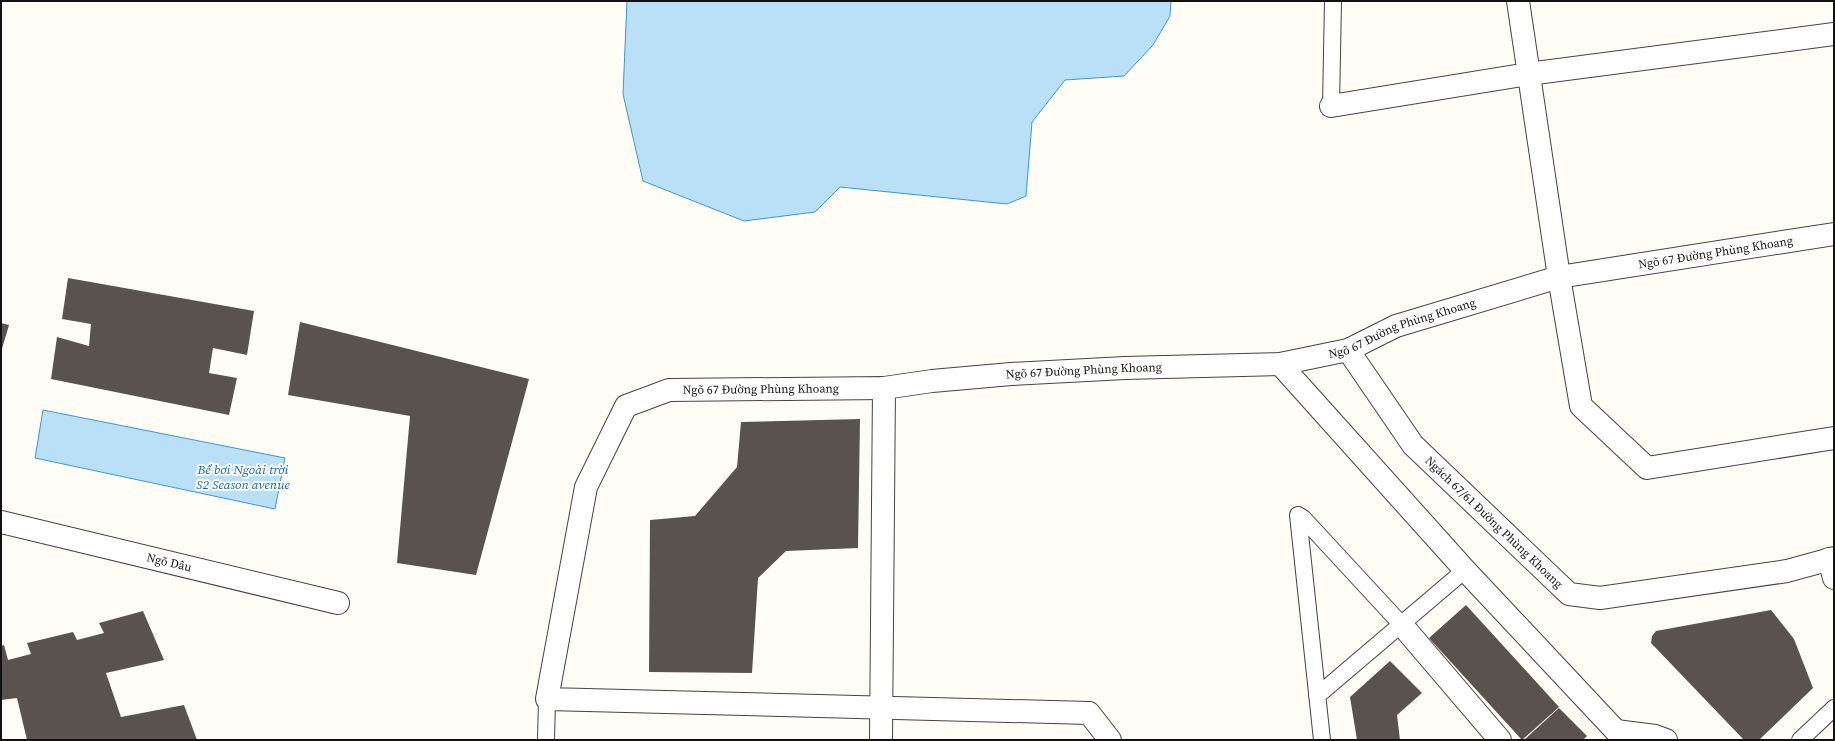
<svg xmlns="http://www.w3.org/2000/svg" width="1835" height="741" viewBox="0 0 1835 741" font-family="'Source Serif 4',serif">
  <rect width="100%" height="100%" fill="#fffdf5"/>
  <path fill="#b9e0f7" stroke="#3f96cf" d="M627,1h544l-1,15 -17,29 -29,31 -59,4 -33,42 -6,74 -19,8 -167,-17 -25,25 -71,9 -101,-40 -20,-87z
    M43,410l242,48 -10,51 -240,-51z"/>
  <path fill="#5a524d" d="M68,278l186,33 -7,44 -34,-7 -4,25 28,5 -8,37 -178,-36 6,-42 32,9 2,-22 -29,-5z
    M300,322l229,57 -53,196 -79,-12 13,-147 -122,-21z
    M1,323l8,2 -8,27z
    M860,419l-2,129 -72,3 -28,27 -6,95 -103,-1 1,-152 45,-4 42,-49 4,-45z
    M1466,605l93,102 -37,33 -93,-102z
    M1771,610l23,29 19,49 -54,52h-15l-93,-97 1,-7 4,-5z
    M143,611l21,49 -58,13 15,44 63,-12 13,35h-170l-10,-42 -16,2v-54l3,-1 4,15 23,-6 -4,-11 46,-11 4,8 27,-7 -5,-10z
    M1390,661l32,32 -25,22 3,25h-43l-7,-43z
    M1559,708l28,28 -4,4h-59z"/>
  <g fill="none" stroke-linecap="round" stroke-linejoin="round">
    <g stroke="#444" stroke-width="18">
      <path id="service" d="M1331,106l2,-105
        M1317,696l148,-126
        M546,740l1,-41
        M1322,740l-24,-225 5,3 98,106
        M1800,740l34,-32"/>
    </g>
    <g stroke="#444" stroke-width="24">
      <g id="minor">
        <path d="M1518,1l41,276 22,129 66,62 187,-30"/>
        <path d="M1331,106l197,-32 306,-40"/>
        <path id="s1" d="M1348,350l65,95 156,149 31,4 187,-27 47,-13"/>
        <path d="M1280,364l185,206 151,161"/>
        <path id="s2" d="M1,522l337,81"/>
        <path d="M1829,559l5,19"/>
        <path d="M1401,624l99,116"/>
        <path d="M1616,731l39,5 11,4"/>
        <path d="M881,740l3,-352"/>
        <path id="s3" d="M1110,740l-21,-27 -542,-14 39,-212 40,-81 43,-16 215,-2 48,-7 79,-7 114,-6 155,-4 68,-14 48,-24 163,-49 275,-43"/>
      </g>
    </g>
    <use href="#service" stroke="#fff" stroke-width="16"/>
    <use href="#minor" stroke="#fff" stroke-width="22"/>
  </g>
  <g text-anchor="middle" stroke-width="4" stroke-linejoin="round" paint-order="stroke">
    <g font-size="12" fill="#111" stroke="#fff">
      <text dy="4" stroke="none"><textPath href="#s3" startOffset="1992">Ngõ 67 Đường Phùng Khoang</textPath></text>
      <text dy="4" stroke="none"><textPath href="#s3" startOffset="1668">Ngõ 67 Đường Phùng Khoang</textPath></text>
      <text dy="4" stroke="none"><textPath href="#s3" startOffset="1344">Ngõ 67 Đường Phùng Khoang</textPath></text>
      <text dy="4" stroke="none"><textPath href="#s3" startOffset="1020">Ngõ 67 Đường Phùng Khoang</textPath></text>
      <text dy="4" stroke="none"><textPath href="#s1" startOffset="227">Ngách 67/61 Đường Phùng Khoang</textPath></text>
      <text dy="4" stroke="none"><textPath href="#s2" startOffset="173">Ngõ Dâu</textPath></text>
    </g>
    <g font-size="13" font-style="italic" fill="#1768a6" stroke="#fff">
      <text x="243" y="474">Bể bơi Ngoài trời<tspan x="243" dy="15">S2 Season avenue</tspan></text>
    </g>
  </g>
  <rect width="1835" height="741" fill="none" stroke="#111111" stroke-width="4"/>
</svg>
